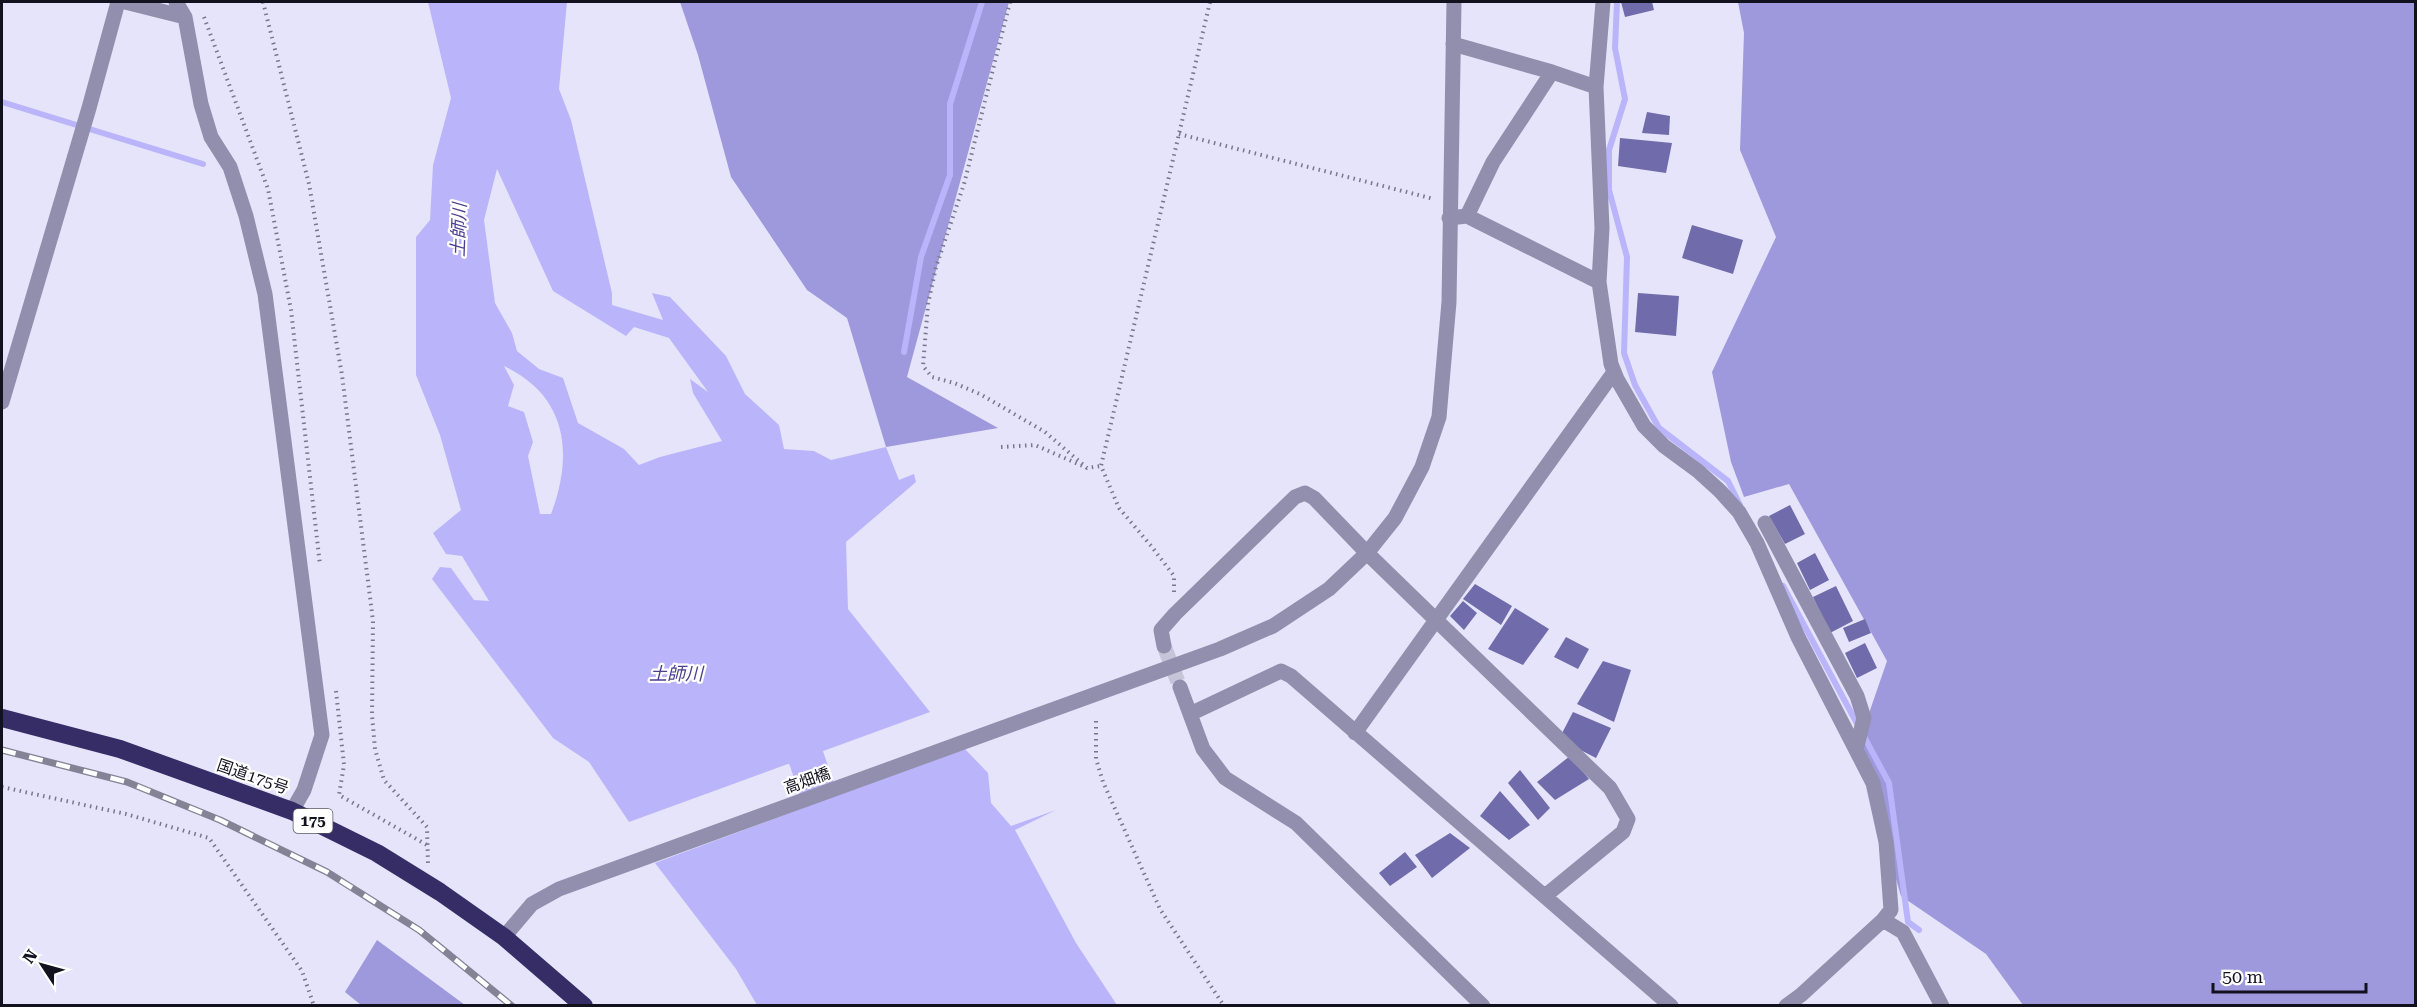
<svg xmlns="http://www.w3.org/2000/svg" width="2417" height="1007" viewBox="0 0 2417 1007" font-family="'Roboto Serif','Noto Sans JP',serif">
  <rect width="100%" height="100%" fill="#e5e4fa"/>
  <path fill="#9e99dc" d="M680,2h329l-102,375 91,51 -112,19 -39,-129 -40,-28 -76,-113 -33,-122z
    M1738,2h677v1003h-392l-37,-51 -85,-58 -44,-148 30,-87 -98,-177 -45,13 -13,-35 -19,-90 64,-135 -36,-87 4,-117z
    M377,940l88,65h-104l-16,-13z"/>
  <path fill="#bab5fa" fill-rule="evenodd" d="M428,2h139l-8,87 12,31 41,173v12l51,15 -11,-27 18,4 56,59 19,38 34,31 5,24 30,2 17,9 55,-13 13,33 15,-6 2,8 -70,60 2,67 82,103 -301,110 -40,-60 -36,-24 -121,-159 8,-12 11,1 23,32 15,1 -27,-45 -16,-2 -13,-21 28,-23 -21,-75 -24,-60v-138l14,-17 3,-55 18,-67zM497,169l56,122 73,45 8,-9 35,11 39,54 -18,-13 3,14 29,48 -62,16 -21,8 -15,-16 -46,-26 -15,-45 -24,-9 -22,-18 -5,-18 -17,-30 -11,-83zM504,366c63,30 70,87 47,148h-11l-12,-58 5,-14 -9,-30 -16,-6 6,-21z
    M964,748l24,25 3,30 20,23 45,-16 -41,20 61,113 41,62h-360l-21,-36 -81,-106z"/>
  <g fill="none" stroke-linecap="round" stroke-linejoin="round">
    <path stroke="#bab5fa" stroke-width="6" d="M1617,2l-2,46 10,51 -16,51v40l18,67 -3,96 11,32 24,43 69,53 12,24
      M2,102l201,62
      M904,352l17,-95 29,-82v-71l32,-102
      M1783,586l106,197 19,139 11,8"/>
    <path stroke="#bab5fa" stroke-width="36" d="M777,718l29,39 26,78"/>
  </g>
  <path fill="#706baa" d="M1621,2h31l2,8 -29,7z
    M1647,112l23,4 -1,19 -27,-2z
    M1620,138l52,5 -6,30 -48,-7z
    M1692,225l51,15 -10,34 -51,-16z
    M1638,293l41,3 -3,40 -41,-4z
    M1790,505l15,29 -20,10 -16,-28z
    M1815,553l14,27 -19,10 -13,-27z
    M1475,584l37,22 -11,19 -38,-26z
    M1836,586l17,35 -23,12 -17,-36z
    M1463,601l14,12 -13,17 -14,-14z
    M1515,608l34,21 -26,36 -35,-16z
    M1865,619l6,14 -22,9 -6,-14z
    M1566,637l23,12 -11,20 -24,-12z
    M1865,643l12,25 -20,10 -12,-25z
    M1603,661l28,9 -17,52 -37,-18z
    M1573,712l38,16 -15,30 -37,-19z
    M1570,756l19,23 -34,21 -18,-18z
    M1520,770l30,38 -12,12 -30,-37z
    M1500,791l30,34 -21,15 -29,-24z
    M1450,833l20,15 -38,30 -17,-23z
    M1405,852l12,15 -27,19 -11,-13z"/>
  <g fill="none" stroke-linecap="round" stroke-linejoin="round">
    <path stroke="#c5c4d9" stroke-width="15" stroke-dasharray="15 8" stroke-linecap="butt" d="M1164,646l16,41"/>
    <path stroke="#79788a" stroke-width="4" stroke-dasharray="1.5 4.5" stroke-linecap="butt" d="M263,2l46,182 33,191 31,246 -1,94 3,34 9,31 43,47 1,37
      M1010,2l-46,182 -28,83 -8,37 -5,62 9,11 22,6 26,11 65,38 42,36 14,-2
      M204,17l64,172 23,121 29,255
      M1179,134l255,65
      M1001,447l34,-2 50,22
      M1174,592v-16l-22,-29 -33,-39 -18,-42 109,-464
      M336,691l8,74 -5,30 88,50
      M1096,721v38l7,23 57,127 64,97
      M2,787l124,27 83,24 93,133 12,35"/>
    <path stroke="#918fad" stroke-width="15" d="M125,2l60,15
      M176,2l9,15 16,87 10,33 19,30 16,49 19,78 57,441 -18,55 -12,21
      M1603,2l-7,85 6,141 -3,54 12,82 6,15 27,47 20,20 34,25 22,20 19,21 18,31 41,94 75,146 13,59 5,68 -8,10 20,12 39,74
      M1453,44l99,28 44,15
      M1467,216l132,66
      M1449,218l18,-2 26,-54 59,-90
      M2,402l87,-294 29,-106
      M1765,523l92,173 7,22 -8,32
      M1164,646l-3,-16 14,-16 120,-117 10,-4 9,5 53,55 69,67 -81,113
      M1180,687l23,62 22,29 71,45 187,183
      M1190,714l91,-43 10,5 380,330
      M1545,896l78,-64 5,-13 -18,-31 -174,-168 178,-248
      M504,937l28,-33 27,-15 661,-240 53,-23 56,-37 38,-36 28,-35 27,-51 17,-50 10,-115 5,-300
      M1786,1006l15,-11 82,-75"/>
    <path stroke="#362d66" stroke-width="18" d="M2,718l118,31 172,62 85,42 63,39 64,45 80,69"/>
    <g stroke="#848395" stroke-width="7">
      <path id="rail" d="M2,750l125,32 93,38 107,52 92,58 93,76"/>
    </g>
    <use href="#rail" stroke="#fff" stroke-width="4.5" stroke-dasharray="14" stroke-linecap="butt"/>
  </g>
  <g text-anchor="middle" stroke-width="4.5" stroke-linejoin="round" paint-order="stroke">
    <rect fill="#fff" stroke="#595862" stroke-width="1.5" x="293.5" y="809" width="39" height="24" rx="4.5"/>
    <g font-size="15" font-weight="bold" fill="#12111e">
      <text x="313" y="826">175</text>
    </g>
    <g font-size="16" fill="#12111e" stroke="#fff">
      <text transform="translate(253 776) rotate(19)" y="6">国道175号</text>
      <text transform="translate(807 780) rotate(-20)" y="6">高畑橋</text>
    </g>
    <g font-size="18" font-style="italic" fill="#4b3e8e" stroke="#fff">
      <text transform="translate(459 230) rotate(-88)" y="6">土師川</text>
      <text x="676" y="680">土師川</text>
    </g>
  </g>
  <rect width="2417" height="1007" fill="none" stroke="#12111e" stroke-width="6"/>
  <g transform="translate(42 965) rotate(306)" stroke="#ffffff" stroke-width="4.5" paint-order="stroke">
  <path d="M0-4.5L10 22L0 15L-10 22Z" fill="#12111e"/>
  <text y="-9" font-size="16" font-weight="bold" text-anchor="middle" fill="#12111e">N</text>
  </g>
  <path d="M2213 983v9h153v-9" fill="none" stroke="#12111e" stroke-width="3"/>
  <text x="2222" y="983" font-size="18" fill="#12111e" stroke="#ffffff" stroke-width="4.5" paint-order="stroke">50 m</text>
</svg>
